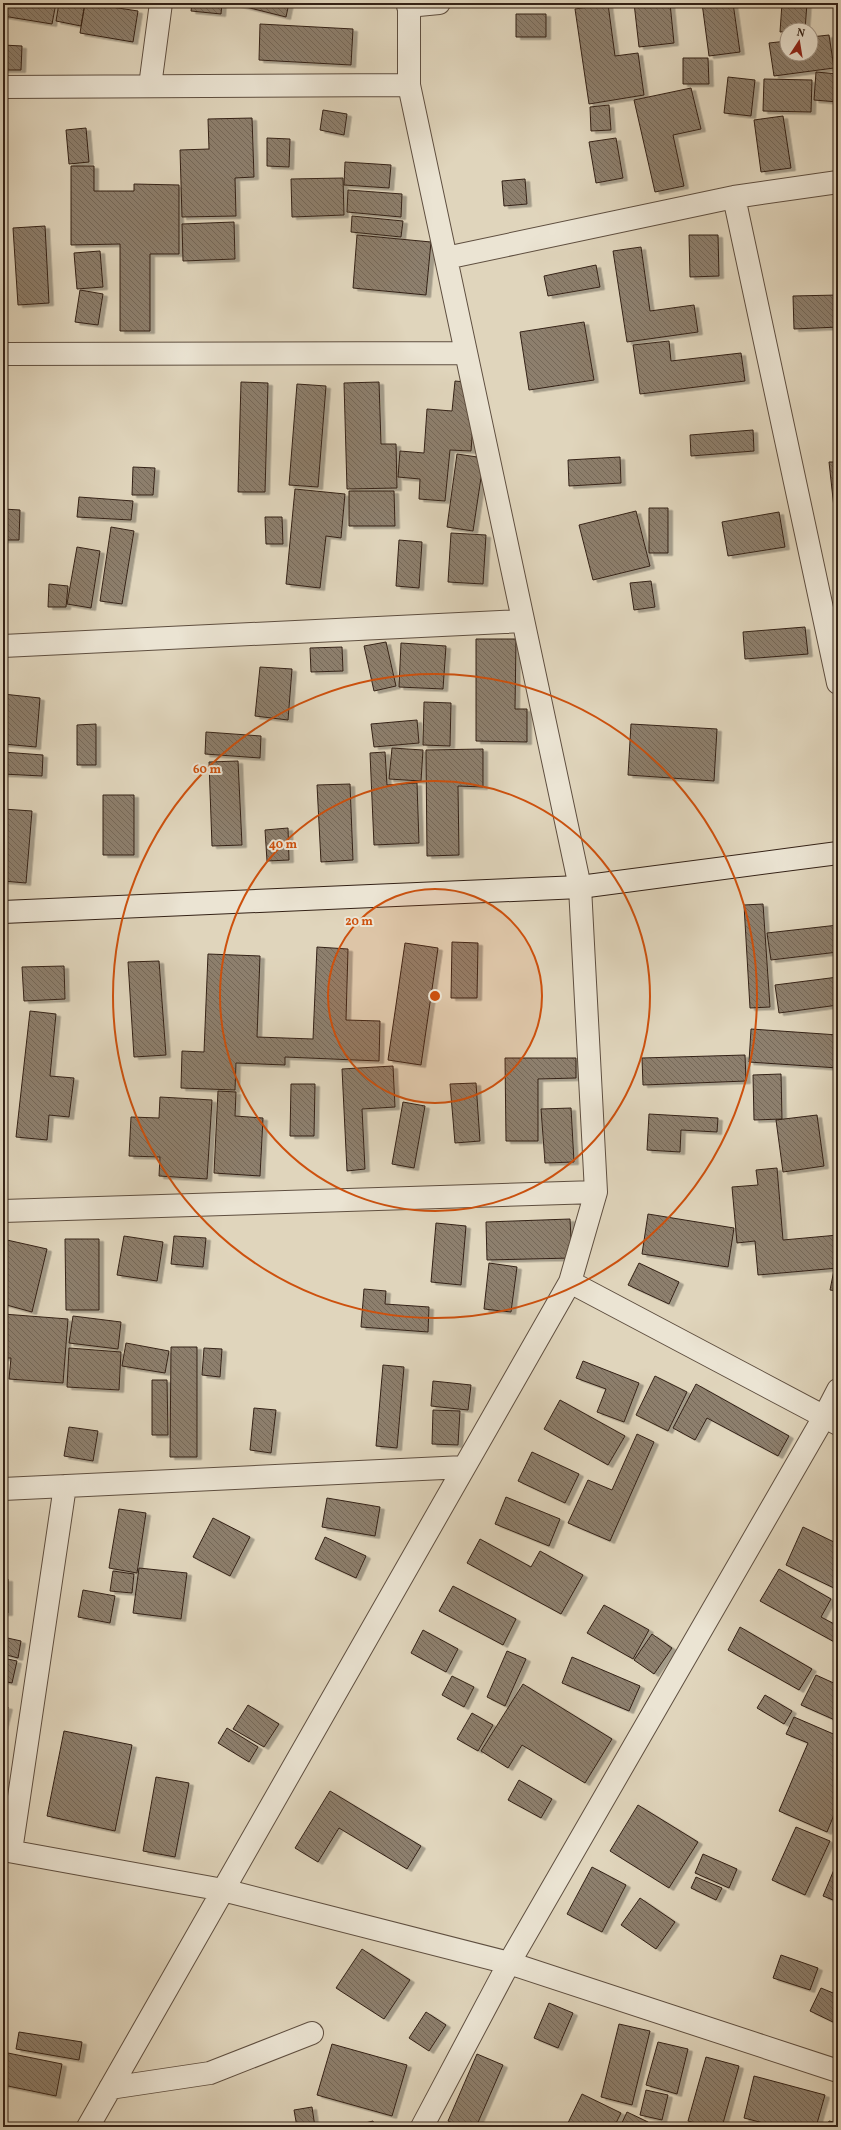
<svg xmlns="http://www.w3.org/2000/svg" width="841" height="2130" viewBox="0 0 841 2130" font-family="Vollkorn,serif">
  <defs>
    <pattern id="building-back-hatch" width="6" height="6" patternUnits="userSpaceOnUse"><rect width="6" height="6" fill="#8d7f6d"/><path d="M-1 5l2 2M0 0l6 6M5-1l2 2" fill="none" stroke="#746859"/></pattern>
    <filter id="shadow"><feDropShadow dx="4.5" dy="2.5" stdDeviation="0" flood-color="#0004"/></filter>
  </defs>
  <rect width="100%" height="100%" fill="#e0d5bc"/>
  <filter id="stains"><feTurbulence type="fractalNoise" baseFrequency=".005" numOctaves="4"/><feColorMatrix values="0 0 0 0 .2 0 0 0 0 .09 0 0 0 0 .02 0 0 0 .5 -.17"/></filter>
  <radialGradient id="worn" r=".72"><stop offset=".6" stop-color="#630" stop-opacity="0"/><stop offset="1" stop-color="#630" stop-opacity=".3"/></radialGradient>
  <path fill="url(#building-back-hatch)" stroke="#342217" filter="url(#shadow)" d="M3,3h53l-4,21 -49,-8z
    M59,3h26l-4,23 -25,-5z
    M85,3l53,8 -5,31 -53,-9z
    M192,3h30l-1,11 -30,-3z
    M230,3h59l-3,14z
    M634,3h36l4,40 -35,4z
    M702,3h31l7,49 -31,4z
    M782,3h25l-2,27 -25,2z
    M608,4l7,52 23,-3 6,42 -55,9 -14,-95z
    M516,14h30v23h-30z
    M260,24l93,5 -2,36 -92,-5z
    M829,35l5,33 -60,8 -5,-33 18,-2v13h24v-17z
    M3,45l19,1 -1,24h-18z
    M683,58h25l1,26h-26z
    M816,72l22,2v28l-24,-2z
    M728,77l27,3 -4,36 -27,-3z
    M764,79l48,1 -1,32 -48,-1z
    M691,88l10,41 -28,6 11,51 -29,6 -21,-92z
    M609,105l2,25 -20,1 -1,-24z
    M323,110l24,4 -3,21 -24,-5z
    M783,116l8,52 -30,4 -7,-52z
    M252,118l2,59 -19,1 1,38 -54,1 -2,-67 29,-1 -1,-30z
    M86,128l3,34 -20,2 -3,-34z
    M267,138l23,1 -1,28 -22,-1z
    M616,138l7,40 -27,5 -7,-41z
    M345,162l46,3 -2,23 -45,-3z
    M71,166h23v25h40v-7l45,1v69h-29v77h-30v-87l-49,1z
    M343,178l1,37 -52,2 -1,-38z
    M525,179l2,25 -23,2 -2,-25z
    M348,190l54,4 -1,23 -54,-5z
    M352,216l51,5 -2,16 -50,-5z
    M234,222l1,37 -52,2 -1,-37z
    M45,226l4,77 -31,2 -5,-77z
    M357,235l74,7 -5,53 -73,-7z
    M689,235h29l1,41 -29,1z
    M641,247l9,64 44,-6 4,27 -71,10 -14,-91z
    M100,251l3,36 -26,2 -3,-36z
    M596,265l4,22 -52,9 -4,-20z
    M80,290l23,4 -5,31 -23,-3z
    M838,295v32l-44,2 -1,-33z
    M584,322l10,58 -65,10 -9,-58z
    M669,341l2,20 70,-8 4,28 -105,13 -7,-49z
    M455,381l21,2 -5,68 -21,-1 -5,51 -26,-2 1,-20 -22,-2 2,-26 24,2 3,-44 25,2z
    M241,382l27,1 -3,109h-27z
    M379,382l2,62h15l1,44 -50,1 -3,-106z
    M297,384l29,2 -8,101 -29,-2z
    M753,430l1,21 -63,5 -1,-21z
    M457,454l27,4 -11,73 -26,-4z
    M620,457l1,26 -52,3 -1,-26z
    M829,462h9v55h-3z
    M133,467l22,1 -2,27h-21z
    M295,489l50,5 -4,44 -15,-2 -6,52 -34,-4z
    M349,491h45l1,35h-46z
    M79,497l54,4 -2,19 -54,-3z
    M649,508h19v45h-19z
    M3,509l17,1 -1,30h-16z
    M636,511l14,55 -57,14 -14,-55z
    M779,512l6,35 -57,9 -6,-34z
    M265,517h17l1,27h-17z
    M111,527l23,4 -12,73 -22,-3z
    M451,533l35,2 -3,49 -35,-2z
    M399,540l23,2 -3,46 -23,-2z
    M77,547l23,4 -9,57 -24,-4z
    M651,581l4,26 -21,3 -4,-27z
    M49,584l19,2 -2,21h-18z
    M805,627l3,27 -63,5 -2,-27z
    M476,639h40l-1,70h12v33l-51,-1z
    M386,642l10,44 -22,5 -10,-45z
    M401,643l45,3 -3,43 -44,-2z
    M342,647l1,24 -32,1 -1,-24z
    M260,667l32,2 -4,51 -33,-4z
    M3,694l37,4 -4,49 -33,-3z
    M424,702l27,1 -1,43 -27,-1z
    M417,720l2,23 -45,4 -3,-23z
    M96,724v41h-19v-40z
    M631,724l86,5 -3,52 -86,-6z
    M206,732l55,4 -1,22 -55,-4z
    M392,748l31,2 -2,31 -32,-2z
    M483,749v38l-25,-1 1,69 -32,1 -1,-106z
    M3,752l40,3 -1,21 -39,-2z
    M385,752l2,33 30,-2 2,60 -45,2 -4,-92z
    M238,761l4,84 -30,1 -3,-84z
    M350,784l3,76 -32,2 -4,-77z
    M103,795h31v60h-31z
    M3,809l29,2 -6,72 -23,-2z
    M288,828l1,32 -22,1 -2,-31z
    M763,904l7,103 -20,1 -6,-103z
    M838,925v27l-67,8 -4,-27z
    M452,942l26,1 -1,55h-26z
    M405,943l33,5 -17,117 -33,-5z
    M317,947l31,2 -2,71 34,1 -1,40 -94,-4v8l-49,-2 -1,27 -54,-2 1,-37 22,1 4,-98 52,2 -3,81 56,2z
    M159,961l7,94 -32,2 -6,-95z
    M64,966l1,33 -41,2 -2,-34z
    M838,977v28l-59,8 -4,-28z
    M30,1011l26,3 -6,62 24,2 -5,39 -20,-2 -2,25 -31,-3z
    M751,1029l87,6v33l-89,-6z
    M745,1055l1,26 -103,4 -1,-27z
    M505,1058h71v20l-38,1v62h-32z
    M393,1066l2,41 -33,2 3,60 -18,2 -5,-102z
    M781,1074l1,45 -28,1 -1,-45z
    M476,1083l4,58 -25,2 -5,-59z
    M291,1084h24l-1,52h-24z
    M218,1091l18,1 -1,24 28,2 -3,58 -46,-3z
    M160,1097l52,3 -5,79 -48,-3 1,-19 -31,-1 2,-39 28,1z
    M403,1102l22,4 -11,62 -22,-4z
    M571,1108l3,54 -29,1 -4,-54z
    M649,1114l69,4 -1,14 -36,-2 -1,22 -33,-2z
    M817,1115l7,51 -41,6 -7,-52z
    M777,1168l6,72 55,-5v33l-80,7 -3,-34 -18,2 -5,-56 26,-2 -2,-15z
    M648,1214l86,14 -6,39 -86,-13z
    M570,1219l2,39 -85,2 -1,-38z
    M436,1223l30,3 -5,59 -30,-3z
    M124,1236l39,6 -6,39 -40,-6z
    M174,1236l32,2 -3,29 -32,-3z
    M65,1239h34v71h-33z
    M7,1240l40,9 -15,63 -29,-8v-47z
    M489,1263l28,4 -6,45 -27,-3z
    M639,1263l40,19 -10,22 -41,-19z
    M834,1270l4,1v20l-8,-1z
    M364,1289l22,2 -1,13 44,3 -1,25 -67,-5z
    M3,1314l65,5 -5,64 -54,-4 2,-21h-8z
    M73,1316l48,6 -3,27 -49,-6z
    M126,1343l43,8 -4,22 -43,-7z
    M171,1347h26v110h-27z
    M69,1348l52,4 -2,38 -52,-3z
    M204,1348l18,1 -2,28 -18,-2z
    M583,1361l56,22 -15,39 -27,-10 9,-23 -30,-11z
    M383,1365l21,2 -7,81 -21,-2z
    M655,1376l32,16 -19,39 -32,-16z
    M152,1380h15l1,55h-16z
    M433,1381l38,4 -3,25 -37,-4z
    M696,1384l93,52 -11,20 -71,-38 -12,22 -22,-12z
    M560,1400l65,36 -17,29 -64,-36z
    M254,1408l22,2 -5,43 -21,-3z
    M433,1410l27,1 -2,34 -26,-1z
    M69,1427l29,4 -5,30 -29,-5z
    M637,1434l17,8 -44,99 -42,-18 20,-43 24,10z
    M532,1452l47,22 -14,29 -47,-22z
    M506,1497l54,22 -11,27 -54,-22z
    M327,1498l53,9 -5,29 -53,-9z
    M119,1509l27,4 -9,60 -28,-5z
    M213,1518l37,19 -20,39 -37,-19z
    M803,1527l35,17v46l-52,-25z
    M325,1537l41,19 -10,22 -41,-19z
    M480,1539l51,28 9,-16 43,24 -22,39 -94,-51z
    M139,1568l48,5 -6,46 -48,-6z
    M779,1569l52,30 -10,18 17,9v18l-78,-43z
    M113,1571l21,3 -2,19 -22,-2z
    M3,1579h5v34h-5z
    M453,1586l63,33 -13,26 -64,-34z
    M83,1590l32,6 -5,27 -32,-6z
    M604,1605l45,25 -16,29 -46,-26z
    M740,1627l72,42 -13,21 -71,-40z
    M423,1630l35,19 -12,23 -35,-19z
    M652,1634l20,14 -18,26 -20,-14z
    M3,1637l18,4 -3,17 -15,-4z
    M507,1651l19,8 -21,47 -18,-9z
    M572,1657l68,29 -11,25 -67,-28z
    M3,1658l14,3 -5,22 -9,-2z
    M816,1675l22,10 -1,36 -36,-16z
    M452,1676l22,11 -10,20 -22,-12z
    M523,1684l89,55 -27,44 -63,-38 -14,23 -27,-17z
    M765,1695l27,16 -8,13 -27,-16z
    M248,1705l31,19 -15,23 -31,-18z
    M3,1706l5,1 -5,20z
    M472,1713l21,12 -15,26 -21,-12z
    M794,1717l44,19v69l-11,27 -48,-21 29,-68 -22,-9z
    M227,1728l31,19 -9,15 -31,-19z
    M64,1731l68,14 -17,86 -68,-15z
    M156,1777l33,6 -14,74 -32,-6z
    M519,1780l33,19 -11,19 -33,-18z
    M330,1791l91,55 -14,23 -68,-41 -21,34 -23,-14z
    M638,1805l60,37 -29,46 -59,-37z
    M796,1827l34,14 -25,54 -33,-15z
    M703,1854l34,15 -8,19 -34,-15z
    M838,1860v42l-15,-6z
    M592,1867l34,18 -24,47 -35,-18z
    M696,1877l26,11 -6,12 -25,-12z
    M640,1898l35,24 -19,27 -35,-24z
    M362,1949l48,31 -26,39 -48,-31z
    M781,1955l37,13 -8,22 -37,-12z
    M821,1988l17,7v22l-3,6 -25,-12z
    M549,2003l24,10 -15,35 -24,-10z
    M426,2012l20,13 -17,26 -20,-13z
    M619,2024l31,7 -18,74 -31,-8z
    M19,2032l63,10 -3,18 -63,-11z
    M658,2042l30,7 -11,45 -31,-9z
    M332,2044l75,21 -15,51 -75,-21z
    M3,2052l59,12 -6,32 -53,-11z
    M477,2054l26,11 -27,62h-15l-13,-6z
    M706,2057l33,9 -17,61h-13l-21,-6z
    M754,2076l71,19 -9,32h-37l-35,-9z
    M646,2090l22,5 -6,25 -22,-5z
    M582,2094l39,19 -7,14h-48z
    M312,2107l3,20h-18l-3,-17z
    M627,2112l21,10 -2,5h-26z
    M373,2121l2,6h-25z
    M829,2121l9,2v4h-11z"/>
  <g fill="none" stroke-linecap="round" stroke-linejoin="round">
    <g stroke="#5f4f40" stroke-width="24">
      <path id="street" d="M408,6l31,-3
        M150,86l11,-83
        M3,87l406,-2
        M734,197l104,486
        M446,258l288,-61 104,-15
        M3,354l463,-1
        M3,646l520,-25
        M3,1211l593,-19
        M570,1282l268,142
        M3,1489l461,-22
        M3,1850l220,40 286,73 329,108
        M11,1851l54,-365
        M110,2088l100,-15 102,-40
        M88,2127l482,-845 26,-90 -16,-305 -171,-802v-82
        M422,2127l87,-164 315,-546 14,-27"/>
    </g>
    <g stroke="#342217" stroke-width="24">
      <path id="secondary" d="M3,912l577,-25 258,-34"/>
    </g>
    <use href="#street" stroke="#ebe4d3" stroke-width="22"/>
    <use href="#secondary" stroke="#ebe4d3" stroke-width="22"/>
  </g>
  <circle cx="435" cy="996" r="107" fill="#cd510e" fill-opacity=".12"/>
  <g fill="none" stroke="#cd510e" stroke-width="2">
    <circle cx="435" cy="996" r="107"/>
    <circle cx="435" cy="996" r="215"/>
    <circle cx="435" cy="996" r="322"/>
  </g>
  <circle cx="435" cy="996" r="6" fill="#cd510e" stroke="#ebe4d3" stroke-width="2"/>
  <g font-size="12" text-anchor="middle" font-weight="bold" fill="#cd510e" stroke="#ebe4d3" stroke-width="4" stroke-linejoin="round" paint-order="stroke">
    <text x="207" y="773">60 m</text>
    <text x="283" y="848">40 m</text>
    <text x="359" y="925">20 m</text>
  </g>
  <rect width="841" height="2130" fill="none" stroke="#e0d5bc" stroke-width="16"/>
  <rect x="4" y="4" width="833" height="2122" fill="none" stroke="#342217" stroke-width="2"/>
  <rect x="8" y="8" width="825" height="2114" fill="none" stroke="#342217"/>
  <g transform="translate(799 42) rotate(12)"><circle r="19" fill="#ebe4d3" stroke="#a29688"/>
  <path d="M0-3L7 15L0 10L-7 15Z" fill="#8f2418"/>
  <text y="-6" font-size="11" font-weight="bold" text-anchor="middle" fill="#342217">N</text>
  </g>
  <rect width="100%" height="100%" filter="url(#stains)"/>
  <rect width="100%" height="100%" fill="url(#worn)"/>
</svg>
